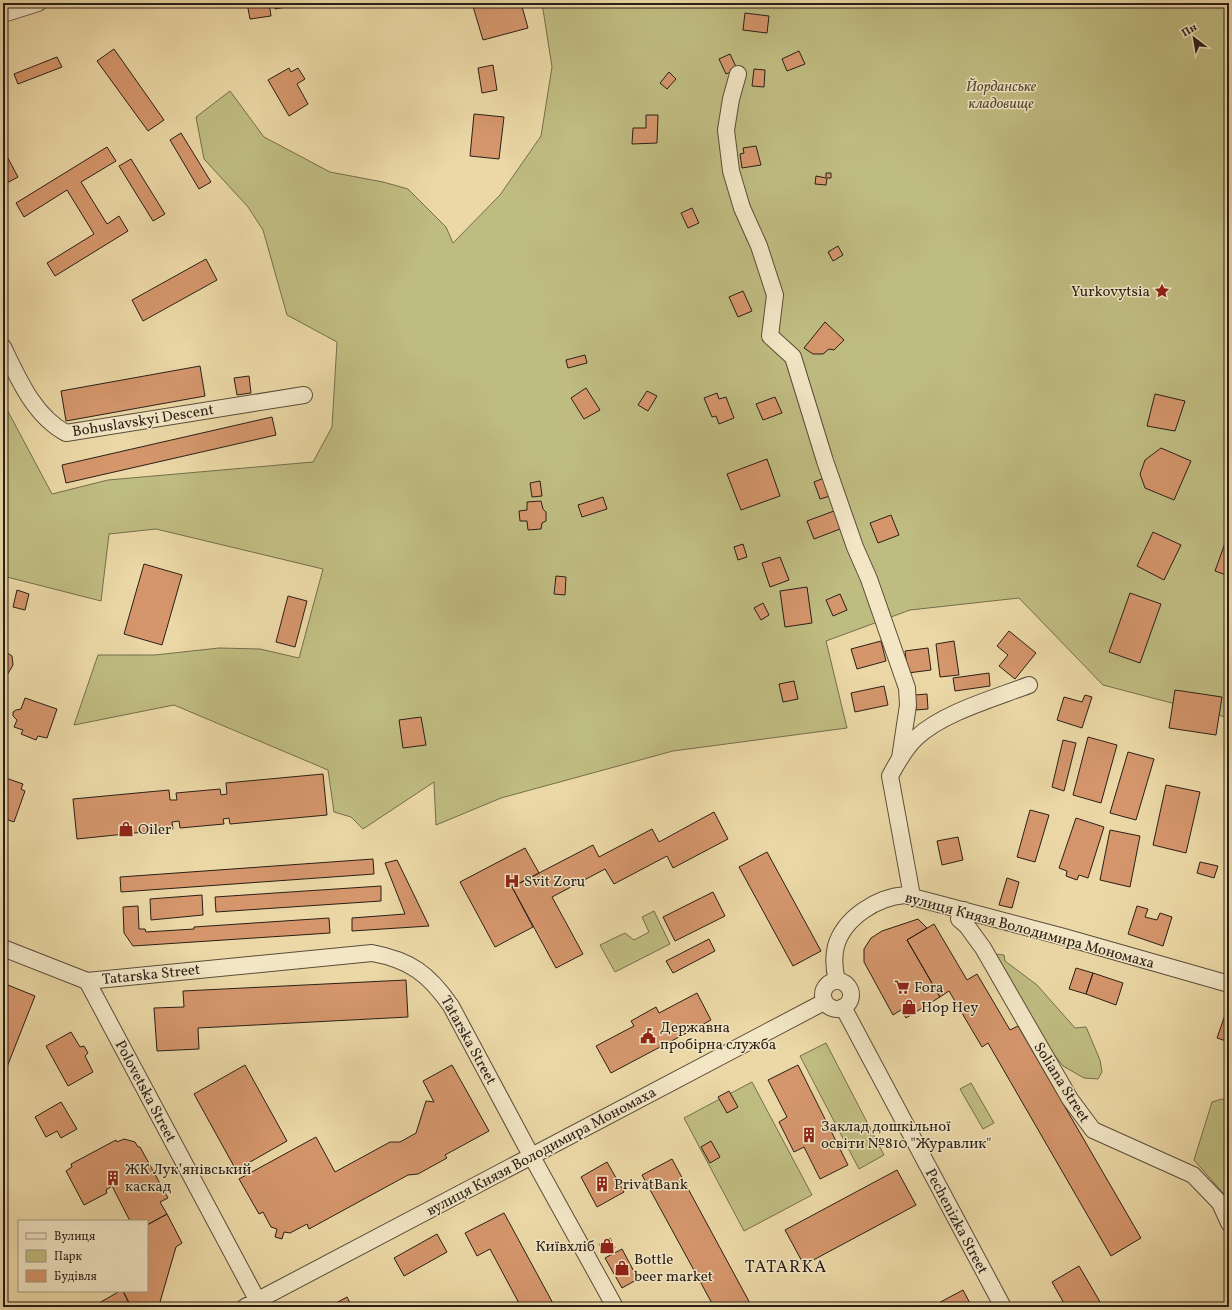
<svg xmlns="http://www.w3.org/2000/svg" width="1232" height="1310" viewBox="0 0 1232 1310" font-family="Vollkorn,serif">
  <rect width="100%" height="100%" fill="#ebd8a6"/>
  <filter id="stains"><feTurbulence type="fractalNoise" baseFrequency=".005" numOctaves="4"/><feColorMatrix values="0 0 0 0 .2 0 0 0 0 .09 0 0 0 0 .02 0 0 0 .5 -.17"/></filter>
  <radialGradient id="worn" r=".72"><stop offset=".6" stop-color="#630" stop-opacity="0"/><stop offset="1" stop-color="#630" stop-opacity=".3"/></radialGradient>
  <path fill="#bfbc81" stroke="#746e4c" d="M542,3h687v715l-126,-33 -84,-87 -109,12 -84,31 21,87 -174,23 -172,47 -65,27 -2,-43 -71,47 -12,-12 -17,-5 -6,-42 -154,-65 -100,20 24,-70h57l64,-7 41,1 39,9 24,-89 -167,-40 -47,5 -8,67 -98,-25v-174l49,92 56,-14 205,-18 19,-35 5,-85 -50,-27 -24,-85 -15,-23 -44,-48 -8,-42 34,-26 34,46 66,35 53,10 25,7 38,38 7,16 47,-48 41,-59 11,-69z
    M654,911l16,33 -55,28 -15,-27 25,-12 9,7 15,-8 -7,-15z
    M995,954l9,1 1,6 32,24 38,43 11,-1 14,33 2,12 -4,7 -14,-1 -21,-12 -22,-28z
    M826,1043l58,112 -25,14 -59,-113z
    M752,1082l60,113 -68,36 -60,-113z
    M971,1083l23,40 -11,6 -23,-40z
    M1222,1099l7,4v97l-35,-40 18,-58z"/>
  <path fill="#d5966c" stroke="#2a1f16" d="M247,3h22l2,13 -21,3z
    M274,3h34l-33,6z
    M472,3h49l7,25 -45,12z
    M745,13l24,3 -2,17 -24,-3z
    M114,49l50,71 -16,11 -51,-70z
    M799,51l6,13 -18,7 -5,-12z
    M730,54l7,15 -11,5 -7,-15z
    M57,57l5,10 -44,17 -4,-10z
    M493,65l4,25 -15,3 -4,-25z
    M289,68l2,4 7,-4 7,11 -8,5 11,20 -19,12 -21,-36z
    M754,69l11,1 -1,17 -12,-1z
    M669,72l7,7 -9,10 -7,-6z
    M474,114l30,3 -5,42 -29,-3z
    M646,115h12l-1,28 -25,1 1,-16h13z
    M181,133l30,49 -12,7 -29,-49z
    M756,146l5,19 -19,3 -2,-14 4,-1 -1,-5z
    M107,147l9,14 -35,21 26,42 12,-8 9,15 -73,45 -8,-13 47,-29 -27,-44 -43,27 -8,-14z
    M3,149l15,28 -13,7 -2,-3z
    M131,159l34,55 -12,7 -34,-55z
    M826,173h5v5h-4l-1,7 -11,-1 1,-8 10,2z
    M692,208l7,15 -11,5 -7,-15z
    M838,246l5,9 -10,6 -5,-9z
    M206,259l11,21 -74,41 -11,-21z
    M743,291l9,20 -14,6 -9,-20z
    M825,322l19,18 -10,10 -5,-1 -6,5h-10l-9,-6z
    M585,355l2,8 -19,5 -2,-8z
    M200,366l5,30 -139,25 -5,-30z
    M249,376l2,17 -14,2 -3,-17z
    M586,388l14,22 -16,9 -13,-21z
    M647,391l10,5 -9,15 -10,-6z
    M717,393l2,6 7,-2 8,21 -15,6 -3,-8 -4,1 -8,-19z
    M1155,394l30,7 -10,30 -28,-5z
    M775,397l7,16 -19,7 -7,-16z
    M272,417l4,18 -210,48 -4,-18z
    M1161,448l30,13 -17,39 -29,-12 -5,-14 5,-14z
    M767,459l13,37 -39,14 -14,-36z
    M824,478l6,18 -10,3 -6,-17z
    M540,481l2,15 -10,1 -2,-14z
    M603,497l4,12 -25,8 -4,-12z
    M541,501l2,8 3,3v9l-4,2 -1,6 -13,1 -1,-9h-7l-1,-10 8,-1v-8z
    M834,511l6,18 -26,10 -7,-18z
    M891,515l8,20 -21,8 -8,-20z
    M1153,532l28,13 -17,35 -27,-14z
    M1229,532v44l-14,-5z
    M743,544l4,13 -9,3 -4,-13z
    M780,557l9,23 -19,7 -8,-24z
    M144,564l38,11 -20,70 -38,-11z
    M556,576l10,1 -1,18 -11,-1z
    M807,587l5,36 -27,4 -5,-36z
    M17,590l12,4 -4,16 -12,-3z
    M1130,593l31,11 -21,59 -31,-11z
    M840,594l7,16 -14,6 -7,-16z
    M288,596l19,5 -12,46 -19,-5z
    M763,603l6,12 -8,5 -7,-12z
    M1009,631l27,22 -21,26 -16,-13 9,-11 -11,-9z
    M881,641l5,20 -29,8 -6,-20z
    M954,641l5,34 -19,2 -4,-33z
    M928,648l3,22 -23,3 -3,-22z
    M3,650l9,6 1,9 -10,17z
    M989,673l1,13 -35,5 -2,-13z
    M794,681l4,18 -15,3 -4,-18z
    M884,686l4,19 -33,7 -4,-19z
    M1175,690l47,7 -6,38 -47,-7z
    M927,694l1,15 -12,1 -1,-15z
    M1085,695l7,2 -10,31 -25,-8 7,-23 18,5z
    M25,698l32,11 -10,29 -9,-2 -2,4 -15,-6 2,-4 -9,-3 3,-7 -4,-4v-4l3,-2 5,-1z
    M421,717l5,28 -23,3 -4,-28z
    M1088,737l29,8 -16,58 -28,-8z
    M1063,740l13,3 -12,48 -12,-4z
    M1128,752l26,7 -18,61 -26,-7z
    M323,774l4,41 -97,9 -1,-6 -6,1 1,5 -44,4 -1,-7 -7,1 1,7 -96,10 -4,-40 96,-9 1,10h7l-1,-7 44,-4 1,6 6,-1 -1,-11z
    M3,777l20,7 -2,5 4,2 -11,31 -11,-4z
    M1166,785l34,7 -14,61 -33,-8z
    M1030,810l19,5 -14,47 -18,-5z
    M714,812l14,27 -55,29 -6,-12 -53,28 -9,-15 -53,28 31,57 -27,14 -44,-81 81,-42 6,12 53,-28 7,13z
    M1076,818l28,9 -16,51 -9,-3 -2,5 -11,-4 1,-5 -8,-3z
    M1110,830l30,6 -10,51 -30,-7z
    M958,837l5,23 -21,5 -5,-24z
    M525,848l14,25 -27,14 21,40 -38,20 -35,-65z
    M767,852l54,99 -28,15 -54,-99z
    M373,859l1,15 -253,18 -1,-15z
    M397,860l32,66 -77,5v-13l53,-4 -20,-51z
    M1200,862l18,4 -4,12 -17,-5z
    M1007,878l12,4 -7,26 -13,-3z
    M381,886v15l-165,11 -1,-15z
    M713,892l12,24 -50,25 -12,-24z
    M202,895l1,20 -52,5 -1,-21z
    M138,906l1,23h6l1,3 48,-3v-2l135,-9 1,15 -197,13 -9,-13 -1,-26z
    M1137,906l11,3 -3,8 12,3 3,-7 12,4 -9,29 -35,-12z
    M918,919l9,9 -20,12 33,57 -34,21 -5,-8 -8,5 -29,-53v-13l7,-11 11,-7z
    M934,924l33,56 10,-6 33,56 8,-4 123,212 -30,18 -123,-213 -6,4 -33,-56 -9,6 -33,-57z
    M709,939l6,12 -42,22 -7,-12z
    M1076,968l17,5 -7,21 -17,-5z
    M1093,973l30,10 -7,22 -30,-11z
    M406,980l2,37 -210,11 1,21 -42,2 -3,-43 30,-1 -1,-16z
    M3,983l32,13 -32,81z
    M697,993l14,27 -100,53 -15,-27 38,-20 -3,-5 25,-14 3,6z
    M1225,1015l4,1v26l-12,-4z
    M71,1032l9,15 4,-1 4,7 -3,3 8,16 -25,14 -22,-40z
    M245,1065l42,76 -51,29 -42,-76z
    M452,1065l37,66 -44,24 2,3 -29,16 -10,1 -99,54 -2,-5 -17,9 -6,-1 -2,7 -7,-2 2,-8 -6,-2 -8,-15 -4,2 -20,-35 77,-42 19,35 55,-30h10l16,-9 10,-32 8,1 -11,-21z
    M798,1065l50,100 -28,14 -16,-32 -10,5 -15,-30 8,-5 -19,-37z
    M729,1091l9,16 -11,6 -9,-16z
    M61,1102l16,27 -16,9 -4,-7 -11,6 -11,-20z
    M124,1139l11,3 3,5h2l28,51 -8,4 7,12 -20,11v-4h-17l-18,-35 -6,4 1,3 -23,12 -18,-34 6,-4 -1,-3 45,-24 1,2z
    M711,1141l9,16 -10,6 -9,-16z
    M672,1159l80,148h-38l-72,-132z
    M607,1162l17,30 -27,15 -16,-30z
    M897,1170l19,35 -112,60 -19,-35z
    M504,1213l51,94h-34l-31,-58 -13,7 -12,-23z
    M167,1214l15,29 -6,4 -16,55 3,5h-32l-8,-16h24v-66z
    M437,1234l10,18 -43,24 -10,-18z
    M610,1238l5,10 -11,6 -5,-10z
    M622,1249l16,30 -16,9 -17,-30z
    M1079,1266l24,41h-37l-14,-25z
    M963,1290l9,17h-41z
    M120,1291h3l8,16h-39z
    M347,1297l5,10h-23z"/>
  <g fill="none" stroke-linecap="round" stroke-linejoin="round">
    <g stroke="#5a4d3a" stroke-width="18">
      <path id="street" d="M3,14l35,-11
        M738,74l-7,25 -5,31 5,41 11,37 17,38 16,49 -5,41 23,21 32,104 30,86 14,32 38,109 1,17 -8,53
        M3,347c15,31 31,69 63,86l238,-38
        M912,896l-22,-120c7,-13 15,-28 26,-38 26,-25 79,-40 113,-53
        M964,910l-5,9 8,7 16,22 87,151 23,31 100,45 27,28 9,20
        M3,948l84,33 285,-28c38,7 57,21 79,53l75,140 89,161
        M87,981l174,326
        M837,981c-3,-12 -4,-23 -1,-35 8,-28 41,-49 69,-51l159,42 165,47
        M823 995a14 14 0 1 1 28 0a14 14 0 1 1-28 0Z
        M843,1007l160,300
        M245,1307l579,-305"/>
    </g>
    <use href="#street" stroke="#f2e6c5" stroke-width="16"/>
  </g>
  <defs>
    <g id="sight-bare" transform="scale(1.2)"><path d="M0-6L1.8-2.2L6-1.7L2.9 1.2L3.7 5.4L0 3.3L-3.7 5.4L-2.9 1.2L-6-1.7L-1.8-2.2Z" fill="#8f2418" stroke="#f2e6c5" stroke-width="2.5" paint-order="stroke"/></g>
    <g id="shop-bare" transform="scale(1.2)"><path d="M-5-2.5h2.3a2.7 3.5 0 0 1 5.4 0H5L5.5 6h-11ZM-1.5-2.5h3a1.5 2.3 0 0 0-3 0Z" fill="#8f2418" stroke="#f2e6c5" stroke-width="2.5" paint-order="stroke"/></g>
    <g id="hospital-bare" transform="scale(1.2)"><path d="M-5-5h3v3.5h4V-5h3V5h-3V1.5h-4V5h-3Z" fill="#8f2418" stroke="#f2e6c5" stroke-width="2.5" paint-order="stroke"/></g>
    <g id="supermarket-bare" transform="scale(1.2)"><path d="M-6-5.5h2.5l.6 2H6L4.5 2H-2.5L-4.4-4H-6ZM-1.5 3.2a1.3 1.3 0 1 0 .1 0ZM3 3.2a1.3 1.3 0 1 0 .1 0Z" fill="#8f2418" stroke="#f2e6c5" stroke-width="2.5" paint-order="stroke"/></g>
    <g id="civic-bare" transform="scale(1.2)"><path d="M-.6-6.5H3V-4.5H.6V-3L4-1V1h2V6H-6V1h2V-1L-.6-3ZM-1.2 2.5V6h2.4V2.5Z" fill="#8f2418" stroke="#f2e6c5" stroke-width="2.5" paint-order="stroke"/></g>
    <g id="building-bare" transform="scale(1.2)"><path d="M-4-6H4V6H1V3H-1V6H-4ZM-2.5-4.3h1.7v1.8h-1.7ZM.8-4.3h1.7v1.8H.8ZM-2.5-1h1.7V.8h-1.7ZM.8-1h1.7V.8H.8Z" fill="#8f2418" stroke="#f2e6c5" stroke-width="2.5" paint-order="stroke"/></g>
  </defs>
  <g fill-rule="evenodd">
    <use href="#sight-bare" x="1162" y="291"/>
    <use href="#shop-bare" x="126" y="829"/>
    <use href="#hospital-bare" x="512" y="881"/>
    <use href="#supermarket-bare" x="902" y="987"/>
    <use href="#shop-bare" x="909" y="1007"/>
    <use href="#civic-bare" x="648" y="1036"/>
    <use href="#building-bare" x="809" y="1135"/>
    <use href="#building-bare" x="113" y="1178"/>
    <use href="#building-bare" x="602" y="1184"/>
    <use href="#shop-bare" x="607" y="1246"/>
    <use href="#shop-bare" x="622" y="1268"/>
  </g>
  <g text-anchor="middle" stroke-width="3" stroke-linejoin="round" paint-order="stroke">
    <g font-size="15" font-style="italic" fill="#574e36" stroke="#f2e6c5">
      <text x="1001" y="91">Йорданське<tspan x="1001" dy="17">кладовище</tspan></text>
    </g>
    <g font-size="15" fill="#2a1f16" stroke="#f2e6c5" text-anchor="start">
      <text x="1150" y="296" text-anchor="end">Yurkovytsia</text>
      <text x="138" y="834">Oiler</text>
      <text x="524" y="886">Svit Zoru</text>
      <text x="914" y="992">Fora</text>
      <text x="921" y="1012">Hop Hey</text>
      <text x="660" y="1032">Державна<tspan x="660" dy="17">пробірна служба</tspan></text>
      <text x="821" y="1131">Заклад дошкільної<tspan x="821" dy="17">освіти №810 "Журавлик"</tspan></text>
      <text x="125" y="1174">ЖК Лук’янівський<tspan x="125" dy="17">каскад</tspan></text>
      <text x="614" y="1189">PrivatBank</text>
      <text x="595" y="1251" text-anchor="end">Київхліб</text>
      <text x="634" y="1264">Bottle<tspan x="634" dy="17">beer market</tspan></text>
    </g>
    <g font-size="15" fill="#2a1f16" stroke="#f2e6c5">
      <text transform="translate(143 420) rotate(-9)" y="5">Bohuslavskyi Descent</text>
      <text transform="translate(1030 930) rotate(15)" y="5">вулиця Князя Володимира Мономаха</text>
      <text transform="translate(151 974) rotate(-6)" y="5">Tatarska Street</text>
      <text transform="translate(469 1040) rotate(61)" y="5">Tatarska Street</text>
      <text transform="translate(1062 1082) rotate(58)" y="5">Soliana Street</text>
      <text transform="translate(146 1091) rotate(62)" y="5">Polovetska Street</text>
      <text transform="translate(541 1151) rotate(-28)" y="5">вулиця Князя Володимира Мономаха</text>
      <text transform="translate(957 1221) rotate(62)" y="5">Pechenizka Street</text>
    </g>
    <g font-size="17" letter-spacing="1" fill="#2a1f16" stroke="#f2e6c5">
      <text x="786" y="1272">TATARKA</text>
    </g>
  </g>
  <rect width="1232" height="1310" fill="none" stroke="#ebd8a6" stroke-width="16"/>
  <rect x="4" y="4" width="1224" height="1302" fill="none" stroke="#2a1f16" stroke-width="2"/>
  <rect x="8" y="8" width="1216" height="1294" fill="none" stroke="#2a1f16"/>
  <rect x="18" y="1220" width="130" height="72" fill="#f2e6c5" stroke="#a2967f"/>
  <rect x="26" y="1233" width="20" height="6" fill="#f2e6c5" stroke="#a2967f"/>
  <text x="54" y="1240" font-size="12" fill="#2a1f16">Вулиця</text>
  <rect x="26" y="1250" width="20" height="12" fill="#bfbc81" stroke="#a2967f"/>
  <text x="54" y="1260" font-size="12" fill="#2a1f16">Парк</text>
  <rect x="26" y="1270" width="20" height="12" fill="#d5966c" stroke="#a2967f"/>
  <text x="54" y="1280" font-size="12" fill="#2a1f16">Будівля</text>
  <g transform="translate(1194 38) rotate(329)" stroke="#f2e6c5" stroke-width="3" paint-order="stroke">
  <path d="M0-3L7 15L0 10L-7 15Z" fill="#2a1f16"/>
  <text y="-6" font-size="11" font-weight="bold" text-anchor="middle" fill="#2a1f16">Пн</text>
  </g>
  <rect width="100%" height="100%" filter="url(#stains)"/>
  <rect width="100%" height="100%" fill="url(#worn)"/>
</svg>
